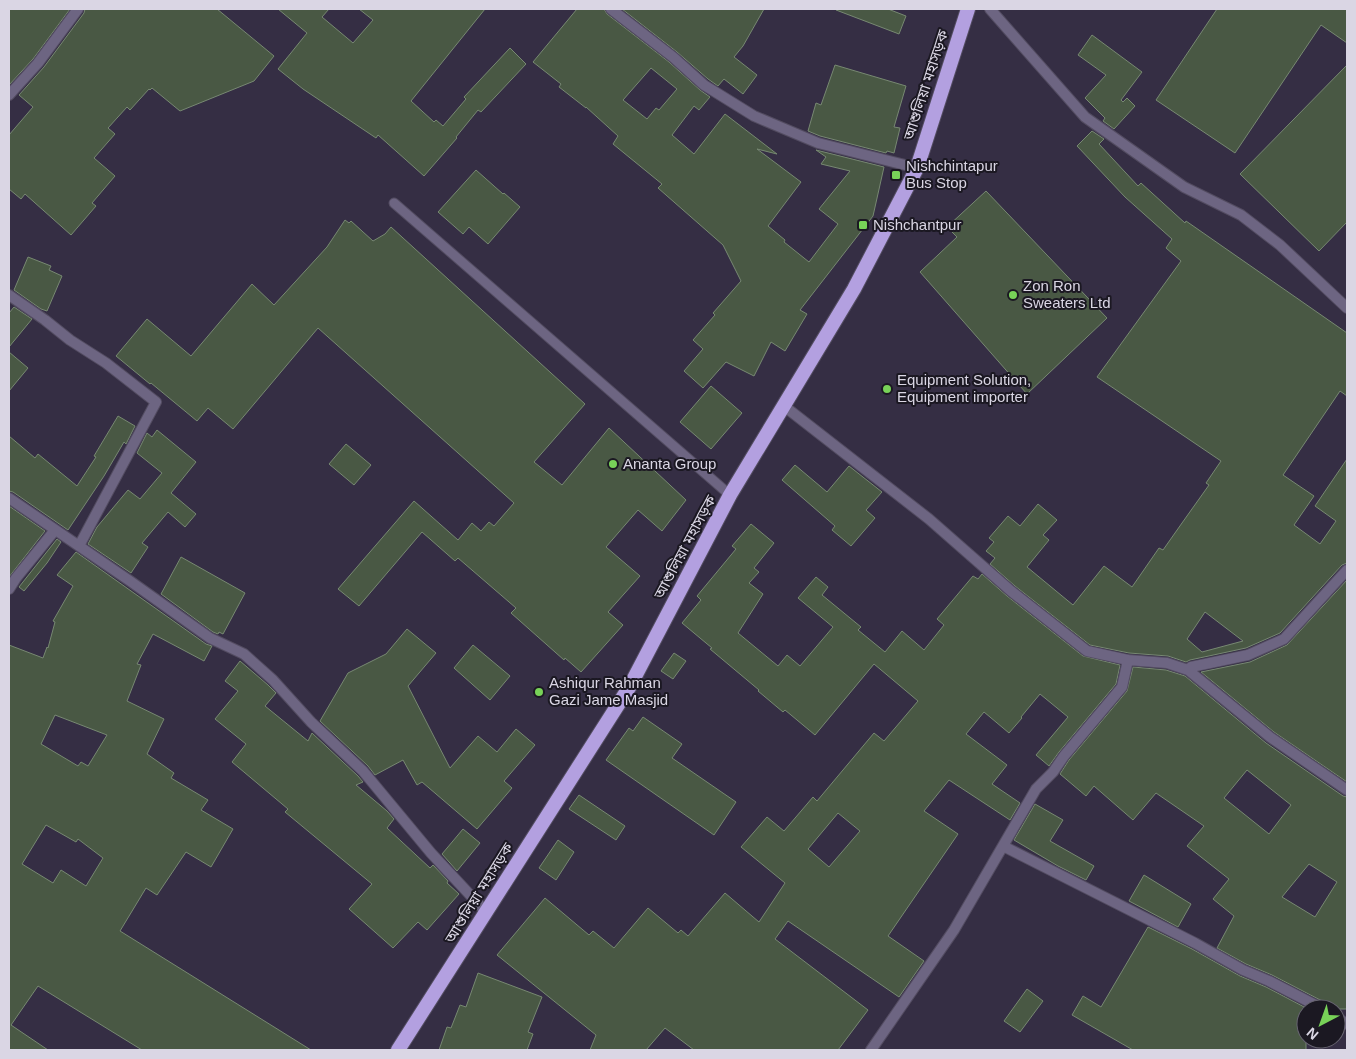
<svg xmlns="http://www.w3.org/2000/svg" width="1356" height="1059" viewBox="0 0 1356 1059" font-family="Helvetica,'Noto Sans Bengali',sans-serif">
  <rect width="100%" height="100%" fill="#352e44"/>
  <path fill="#495844" stroke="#778872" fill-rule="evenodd" d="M9,9h61l-37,50 -24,26z
    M85,9h132l57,47 -20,25 -74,30 -28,-23 -2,2 -1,-1 -19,21 -3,-3 -19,21 7,6 -21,24 21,18 -23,27 4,3 -25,29 -46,-41 -4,5 -12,-10v-54l24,-28 -14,-12 25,-28 40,-54z
    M278,9h51l-7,8 31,26 20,-23 -14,-11h126l-74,92 23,21 2,-2 7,6 23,-27 -2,-2 46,-49 16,16 -45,48 -3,-2 -22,27 1,1 -33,38 -46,-41 -2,3 -73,-49 -25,-20 29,-36z
    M577,9h27l3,5 62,48 31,28 10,7 -11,13 -5,-4 -22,29 22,19 31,-40 52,40 -20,-5 44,33 -33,44 17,14 -1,2 25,20 29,-38 -19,-15 31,-38 -29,-7 5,-7 -10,-7 68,17 -11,49 -73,94 7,4 -22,37 -14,-9 -17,34 -28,-14 -23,26 -19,-17 19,-22 -10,-9 22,-25 -2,-2 28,-32 -18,-36 -65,-57 4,-4 -49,-40 5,-8 -32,-29v1l-27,-21 2,-3 -28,-22zM651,68l26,21 -18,21 -3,-2 -9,11 -24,-19z
    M622,9h142l-21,37 -9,11 23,18 -14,19 -19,-15 -6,7 -10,-7 -31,-27z
    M837,9h51l18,7 -7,18 -63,-24z
    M1217,9h130v34l-26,-18 -86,128 -79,-53z
    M1092,35l50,37 -21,28 2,2 4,-4 8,8 -21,23 -11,-8 2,-3 -20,-20 21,-23 -28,-20z
    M835,65l71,21 -12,41 6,1 -6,25 -7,-2 -1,2 -66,-17 -12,-5 8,-28 5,2z
    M1347,65v157l-28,29 -79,-77z
    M1092,131l12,8 -5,5 39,42 3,-3 44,40 1,-2 161,112v63l-7,-5 -57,84 31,21 -20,29 26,19 16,-23 -21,-15 32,-47v104l-5,2 -62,68 -34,15 -56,12 -4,2 -18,-6 -39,-3 -39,-8 -75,-59 -25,-22 5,-6 -9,-7 8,-9 -5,-4 19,-22 12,10 18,-22 19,16 -14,15 6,5 -22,27 46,38 31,-39 28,21 27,-39 4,2 19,-27 27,-38 -3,-2 15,-22 -124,-84 84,-116 -15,-13 6,-9 -47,-42 -48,-51zM1205,612l38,29 -41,11 -15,-13z
    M476,170l27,24 1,-1 16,14 -32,37 -19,-17 -6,7 -25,-22z
    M986,191l121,127 -80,76 -107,-122 37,-35 -10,-10z
    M345,220l4,3 2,-2 22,20 12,-7 6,-7 194,177 -51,58 28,23 47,-57 77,72 -24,31 -24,-21 -32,37 34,29 -32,36 15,13 -42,47 -16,-14 -1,2 -53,-47 5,-5 -58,-50 -3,3 -33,-29 -63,74 -21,-17 76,-88 44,39 14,-17 9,8 8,-9 5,4 20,-23 -196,-175 -85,101 -25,-21 -11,13 -46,-38 -1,1 -34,-28 31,-37 44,37 61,-72 22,21 53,-58z
    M28,257l23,9 -2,4 13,6 -15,35 -6,-2 -27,-19z
    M14,307l18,12 -23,28v-34z
    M9,352l19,16 -19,23z
    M711,386l31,27 -31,36 -31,-27z
    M118,416l17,10 -9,18 -2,-2 -20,34 -36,54 -55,-38 -4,-1v-55l26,22 3,-4 39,32 19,-29 -2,-1z
    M157,430l39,32 -25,31 25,21 -11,13 -17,-15 -26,31 6,4 -17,26 -43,-29 9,-17 31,-37 12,9 22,-26 -25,-20 10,-20 5,4z
    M346,444l25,21 -17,20 -25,-21z
    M795,465l32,27 22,-26 33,26 -16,18 9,8 -24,28 -19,-16 3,-4 -53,-46z
    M9,506l36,25 -36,46z
    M751,524l23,19 -20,25 5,4 -10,11 14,11 -25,39 40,33 9,-11 13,11 33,-39 -35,-29 18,-21 12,10 -6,8 39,32 -3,3 27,22 17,-21 22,19 20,-25 -7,-6 36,-43 5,3 4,-5 25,22 76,60 37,9 -4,19 -57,68 -10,14 -13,-11 32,-38 -28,-23 -19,23 1,1 -13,15 -25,-21 -18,22 41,31 -15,19 28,19 -10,17 -61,-40 -25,31 34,23 -70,102 36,25 -25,36 -111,-76 -13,18 93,71 -30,40h-144l-29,-22 -19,22h-56l6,-15 -99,-80 48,-57 44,37 4,-4 21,17 34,-40 30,25 3,-3 7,6 37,-43 34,29 26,-39 -44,-36 26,-30 17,14 29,-34 4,4 57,-68 10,8 34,-40 -44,-37 -59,71 -30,-25 -2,2 -25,-21 1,-1 -49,-41 2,-1 -30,-25 19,-23 -4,-4 39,-47 -4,-3zM838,813l22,18 -31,36 -21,-18z
    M57,539l4,3 -14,21 -23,28 -5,-4z
    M76,552l130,92 6,2 -8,15 -51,-27 -16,30 4,1 -14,36 37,18 -17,35 27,19 -3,5 37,22 -7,10 32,19 -22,38 -25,-15 -29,43 -11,-7 -26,43 191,119h-169l-104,-64 -27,39 37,25h-39v-405l34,13 4,-11 1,1 7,-26 -2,-1 20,-35 -16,-11zM55,715l52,20 -19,31 -7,-4 -3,4 -37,-22zM46,825l30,17 2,-3 25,19 -17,28 -25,-16 -8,13 -31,-19z
    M181,557l64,36 -22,41 -4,-2 -1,2 -5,-2 -52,-38z
    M1347,580v202l-73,-50 -73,-60 49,-10 37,-17z
    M407,629l29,24 -28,33 42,82 28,-32 19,16 19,-23 19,16 -31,36 8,7 -35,41 -55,-47 -5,3 -14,-25 -28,15 -7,-9 -48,-45 28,-48 38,-19z
    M473,645l37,31 -20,24 -36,-32z
    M674,653l12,8 -13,18 -12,-8z
    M240,661l28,24 8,8 -11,13 43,35 4,-8 46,43 5,6 -7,3 31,26 7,8 -7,9 43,40 3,-3 15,16 -1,2 12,11 -32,36 -9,-8 -25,26 -44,-39 23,-25 -87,-72 3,-3 -56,-47 14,-18 -31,-25 23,-28 -13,-10z
    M1133,667l33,3 19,6 81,67 77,53 4,1v212h-17l-1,-3 -3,-3 -54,-28 -26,-11 -29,-16 17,-32 -21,-17 16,-20 -42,-33 17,-20 -48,-33 -23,27 -39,-34 -8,10 -26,-22 9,-14 58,-69zM1247,770l44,35 -22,29 -45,-36zM1309,864l28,18 -22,35 -33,-20z
    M643,717l39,27 -10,14 64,44 -22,33 -108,-75 23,-32 4,3z
    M579,795l46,31 -9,14 -47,-31z
    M1035,804l28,16 -13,21 44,25 -8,14 -28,-14 -44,-26z
    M463,829l17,14 -23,28 -15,-17z
    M558,840l16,12 -18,28 -17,-12z
    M1144,875l47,29 -13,23 -49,-26z
    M1148,927l44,22 48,27 26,11 42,22h-2v41h-173l-61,-35 11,-19 18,11z
    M478,973l64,24 -14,35 5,2 -6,16h-88l8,-23 4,1 9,-23 6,2z
    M1027,989l16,12 -23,31 -16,-11z"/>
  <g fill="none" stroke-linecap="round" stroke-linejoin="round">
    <g stroke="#534c61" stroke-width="11">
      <path id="service" d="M394,203l336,292"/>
    </g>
    <g stroke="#534c61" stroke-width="12">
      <path id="minor" d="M611,9l62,48 31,28 50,31 64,27 99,25
        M990,9l95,108 99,70 57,28 39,30 67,63
        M9,95l29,-32 40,-54
        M9,295l36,25 25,20 36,23 50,39 -77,144
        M784,406l145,113 82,72 76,60 41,9 39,3 21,7 82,67 77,53
        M9,498l121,83 80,57 34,16 29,26 38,42 52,49 68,82 55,59
        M9,589l7,-11 39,-48
        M1188,670l3,-3 57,-12 36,-16 63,-69
        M1003,846l192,97 48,27 26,11 54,28
        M1336,1017l11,7
        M871,1050l83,-120 82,-141 17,-17 11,-16 58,-69 6,-27"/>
    </g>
    <g stroke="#534c61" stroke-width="16">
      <path id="trunk" d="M398,1050l232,-364 100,-191 124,-206 63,-121 51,-159"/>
    </g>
    <use href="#service" stroke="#6d6582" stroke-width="9"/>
    <use href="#minor" stroke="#6d6582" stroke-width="10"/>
    <use href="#trunk" stroke="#b3a0e0" stroke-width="14"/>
  </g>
  <g fill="#78d258" stroke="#1b1822" stroke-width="2">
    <rect x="891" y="170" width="10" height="10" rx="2.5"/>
    <rect x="858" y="220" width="10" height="10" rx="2.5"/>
    <circle cx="1013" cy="295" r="5"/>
    <circle cx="887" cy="389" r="5"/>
    <circle cx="613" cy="464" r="5"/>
    <circle cx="539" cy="692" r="5"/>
  </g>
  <g text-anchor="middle" stroke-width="4" stroke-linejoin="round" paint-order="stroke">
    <g font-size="15" fill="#dad6e4" stroke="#1b1822">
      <text transform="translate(926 85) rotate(-72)" y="5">আশুলিয়া মহাসড়ক</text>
      <text transform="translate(685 547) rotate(-62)" y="5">আশুলিয়া মহাসড়ক</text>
      <text transform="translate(479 893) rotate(-58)" y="5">আশুলিয়া মহাসড়ক</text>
    </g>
    <g font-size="15" fill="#dad6e4" stroke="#1b1822" text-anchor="start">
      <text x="906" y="171">Nishchintapur<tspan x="906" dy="17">Bus Stop</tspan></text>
      <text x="873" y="230">Nishchantpur</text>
      <text x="1023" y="291">Zon Ron<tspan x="1023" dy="17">Sweaters Ltd</tspan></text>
      <text x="897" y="385">Equipment Solution,<tspan x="897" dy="17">Equipment importer</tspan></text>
      <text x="623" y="469">Ananta Group</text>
      <text x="549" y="688">Ashiqur Rahman<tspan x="549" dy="17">Gazi Jame Masjid</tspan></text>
    </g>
  </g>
  <rect width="1356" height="1059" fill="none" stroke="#dad6e4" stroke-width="20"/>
  <g transform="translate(1321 1024) rotate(221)"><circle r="24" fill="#1b1822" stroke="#676470"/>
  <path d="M0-4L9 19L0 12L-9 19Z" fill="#78d258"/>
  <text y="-8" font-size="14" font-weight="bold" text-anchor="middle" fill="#dad6e4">N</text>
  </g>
</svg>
